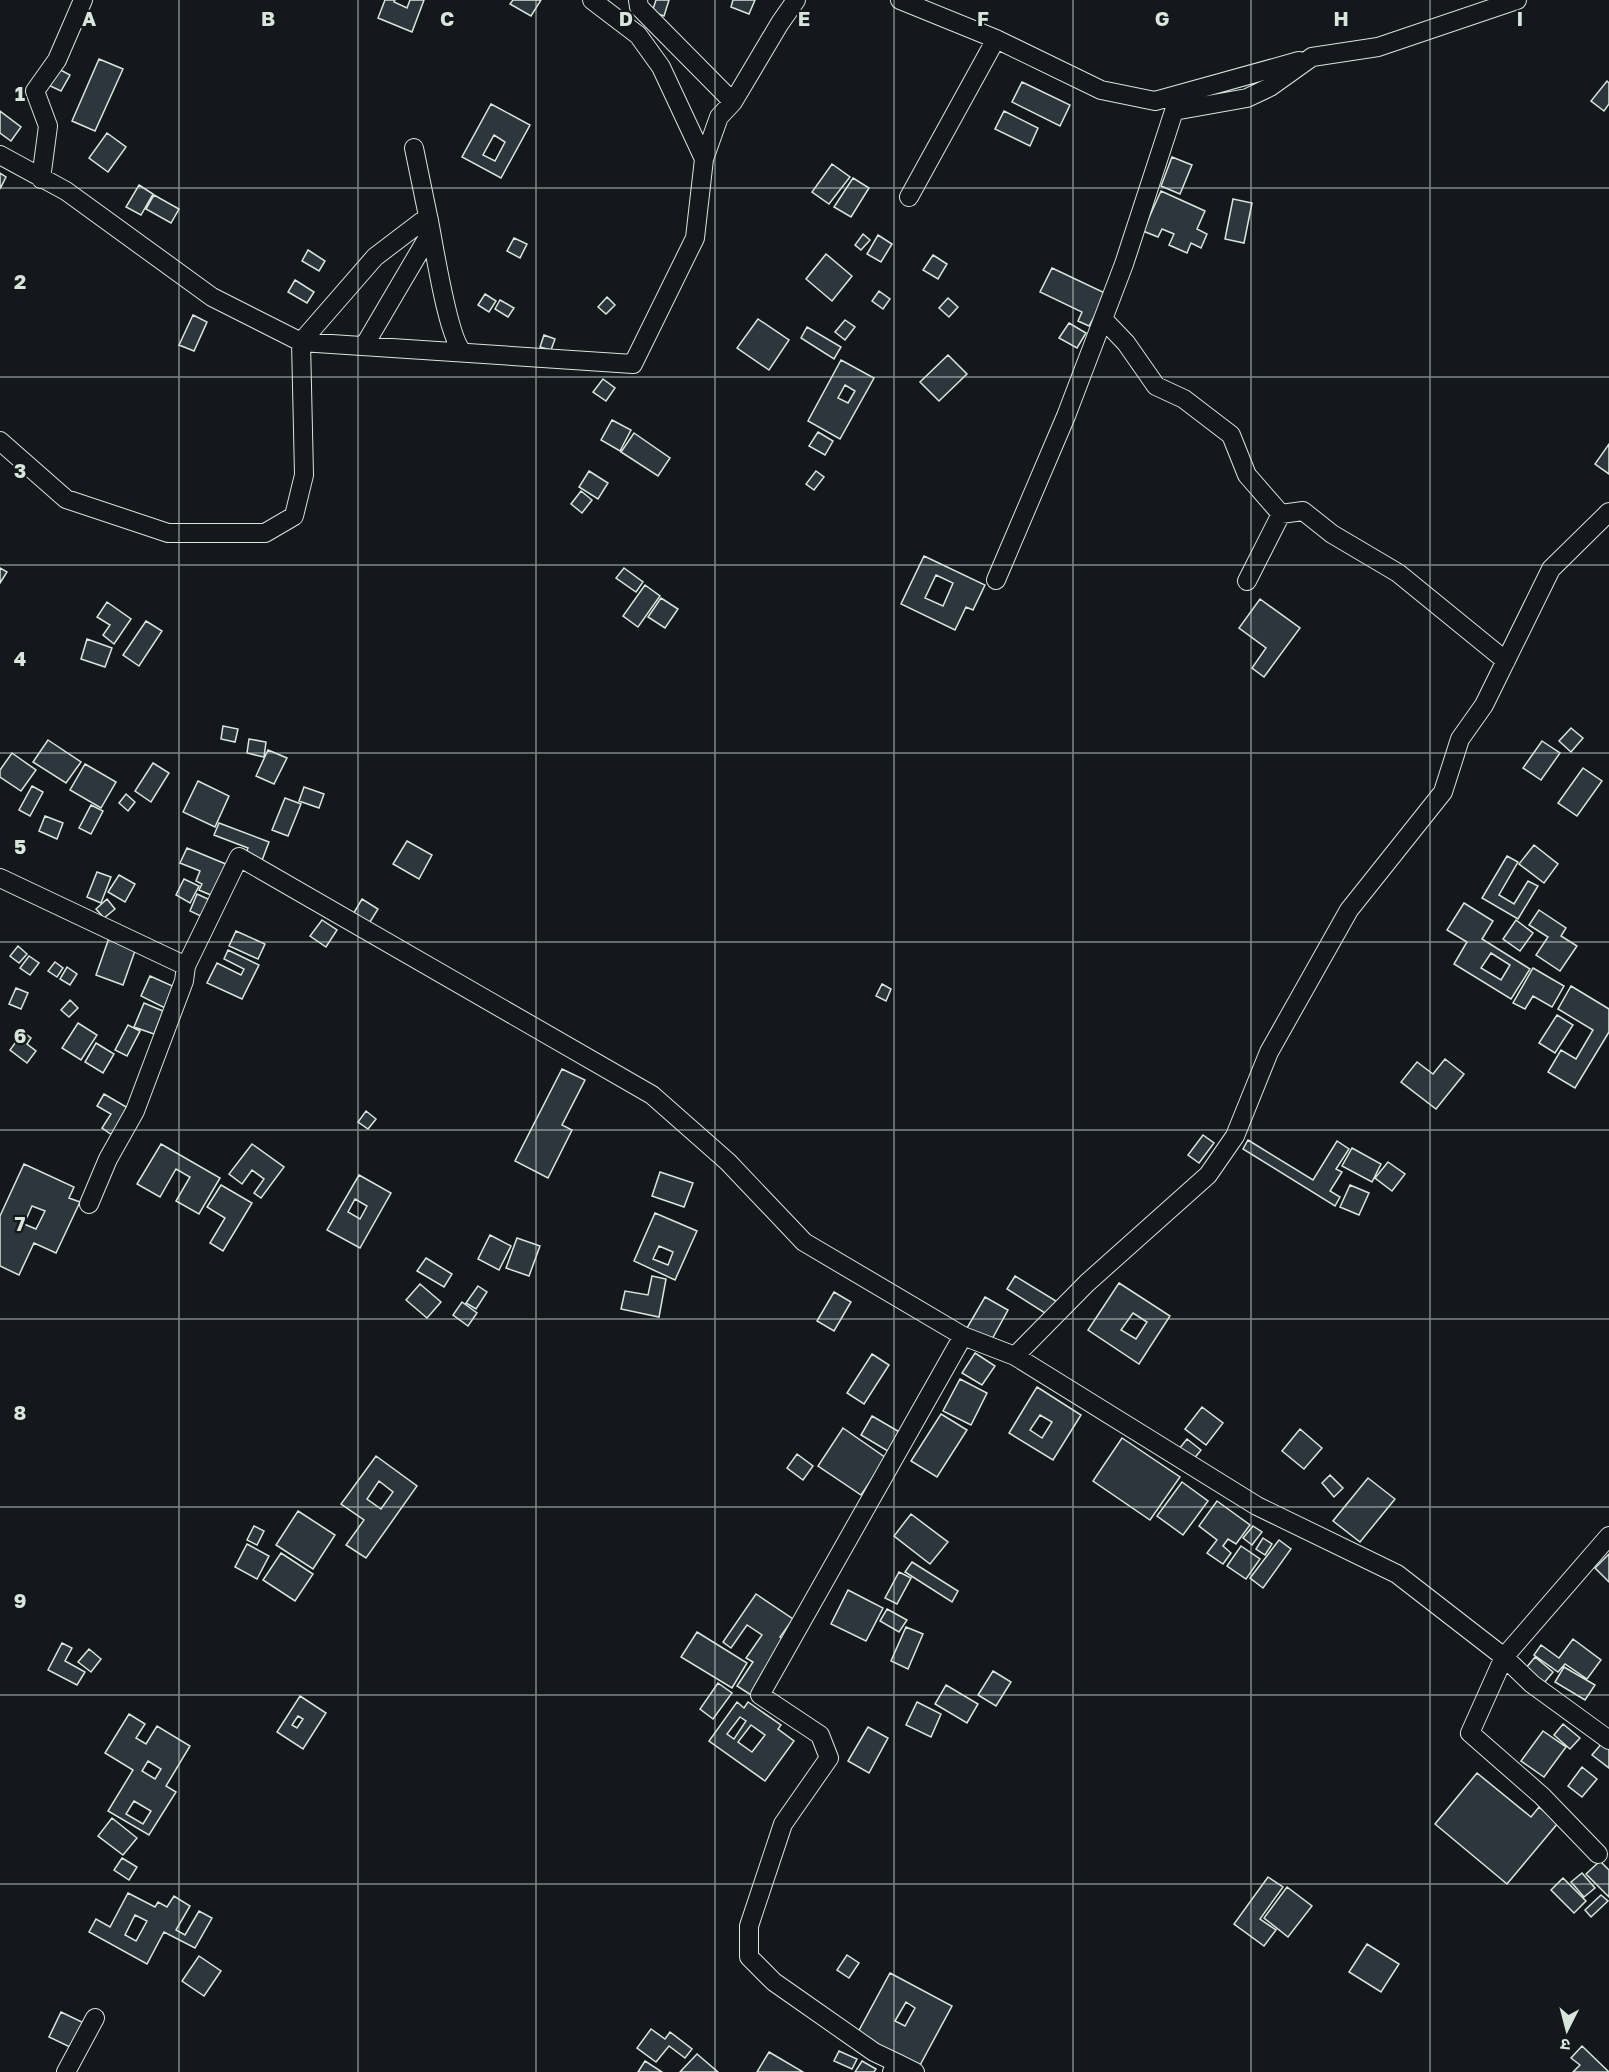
<svg xmlns="http://www.w3.org/2000/svg" width="1609" height="2072" viewBox="0 0 1609 2072" font-family="'Golos Text','Noto Sans Devanagari',sans-serif">
  <rect width="100%" height="100%" fill="#14181c"/>
  <path fill="#2c363c" stroke="#d8e6dc" stroke-width="1.5" fill-rule="evenodd" d="M385,0h10l-1,2 13,6 3,-8h14l-12,32 -34,-14z
    M513,0h28l-10,16 -21,-12z
    M656,0h13l-5,16 -12,-4z
    M733,0h22l-6,14 -18,-7z
    M99,59l24,10 -28,62 -23,-10z
    M55,67l15,8 -9,16 -15,-7z
    M1607,81l2,2v21l-5,7 -13,-10z
    M1022,82l48,23 -10,21 -48,-24z
    M491,104l39,21 -29,53 -39,-21zM494,135l11,7 -10,19 -12,-6z
    M0,111l21,16 -10,14 -11,-8z
    M1004,111l34,17 -8,18 -35,-17z
    M107,133l19,14 -18,25 -19,-14z
    M1172,157l20,8 -12,29 -19,-8z
    M832,164l18,13 -21,27 -17,-12z
    M0,173l6,4 -6,12z
    M853,178l16,10 -18,29 -17,-10z
    M139,185l14,9 -12,21 -15,-8z
    M1161,191l44,20 -8,18 10,5 -6,14 -10,-5 -4,10 -18,-8 5,-11 -12,-5 -4,8 -15,-6z
    M154,195l25,14 -8,14 -25,-14z
    M1233,199l19,4 -8,40 -19,-4z
    M863,234l7,6 -9,10 -6,-5z
    M878,235l14,9 -11,18 -14,-8z
    M514,238l13,6 -7,14 -13,-7z
    M308,250l17,11 -6,10 -17,-10z
    M826,254l26,22 -20,25 -26,-22z
    M933,255l14,9 -9,15 -15,-9z
    M1052,268l55,26 -18,32 -11,-5 4,-9 -42,-20z
    M295,280l19,12 -7,11 -19,-11z
    M879,291l11,8 -7,10 -11,-8z
    M485,294l11,7 -7,11 -11,-7z
    M607,297l8,8 -9,9 -8,-7z
    M948,298l10,9 -9,10 -10,-9z
    M500,300l14,8 -6,9 -13,-8z
    M193,315l14,7 -13,29 -15,-6z
    M758,319l31,21 -20,30 -32,-22z
    M845,320l10,7 -10,13 -10,-8z
    M1069,323l17,10 -9,15 -18,-10z
    M807,327l34,20 -7,12 -33,-21z
    M544,335l11,4 -4,11 -11,-3z
    M948,355l19,19 -28,27 -19,-19z
    M841,360l33,18 -34,61 -32,-18zM845,385l10,6 -7,12 -10,-5z
    M603,379l12,9 -9,13 -13,-9z
    M612,420l19,10 -11,21 -19,-11z
    M818,432l15,9 -8,14 -16,-9z
    M634,433l36,25 -12,18 -37,-24z
    M1609,444v30l-14,-10z
    M589,471l19,12 -10,16 -19,-12z
    M816,471l8,6 -10,13 -8,-6z
    M581,491l11,9 -10,13 -11,-9z
    M924,556l61,29 -12,25 -7,-3 -11,23 -54,-26zM936,575l17,8 -10,23 -18,-8z
    M0,568l7,4 -7,11z
    M624,568l19,14 -7,10 -20,-14z
    M645,585l15,11 -22,31 -15,-11z
    M661,598l17,11 -13,19 -17,-11z
    M1260,599l40,29 -36,49 -12,-9 14,-20 -27,-20z
    M107,602l24,17 -17,25 -11,-9 7,-10 -13,-8z
    M146,621l16,10 -23,35 -16,-11z
    M87,639l25,9 -7,19 -24,-8z
    M223,726l15,3 -3,13 -14,-3z
    M1571,728l12,10 -12,14 -12,-11z
    M249,739l17,3 -2,15 -17,-4z
    M48,740l33,22 -15,21 -33,-21z
    M1542,741l18,12 -19,27 -18,-12z
    M268,750l19,8 -13,26 -18,-8z
    M12,753l24,17 -15,21 -21,-14v-7z
    M153,763l16,10 -18,29 -16,-11z
    M85,764l31,18 -15,26 -31,-18z
    M1583,768l19,13 -25,35 -19,-13z
    M198,781l31,15 -14,31 -32,-15z
    M32,786l11,6 -13,24 -11,-6z
    M304,787l20,7 -5,14 -20,-7z
    M126,794l9,8 -7,9 -9,-8z
    M285,798l16,6 -13,32 -16,-6z
    M91,805l12,6 -12,23 -12,-6z
    M45,816l18,7 -6,16 -18,-8z
    M219,823l50,19 -8,21 -16,-7 3,-8 -34,-13z
    M407,841l25,14 -13,24 -26,-15z
    M1534,845l24,19 -14,19 -25,-19z
    M187,848l46,19 -13,32 -21,-9 3,-6 -6,-3 4,-10 -20,-8z
    M1507,856l11,6 -19,33 15,9 14,-23 10,5 -20,33 -36,-21z
    M97,872l14,5 -10,26 -14,-6z
    M119,875l16,9 -10,18 -17,-10z
    M184,879l15,7 -9,17 -14,-8z
    M197,894l22,10 -8,17 -21,-10z
    M107,899l8,10 -11,9 -8,-9z
    M362,899l16,10 -13,21 -16,-9z
    M1464,903l29,18 -11,18 48,30 -19,30 -57,-35 13,-22 -20,-12zM1491,953l19,12 -9,15 -20,-12z
    M1539,910l27,18 -5,8 16,10 -17,25 -24,-16 12,-18 -19,-12z
    M322,920l15,10 -11,17 -16,-11z
    M1516,920l17,13 -13,18 -17,-12z
    M236,931l29,13 -7,15 -29,-13z
    M109,938l27,10 -13,37 -27,-10z
    M18,946l9,8 -8,9 -9,-7z
    M228,950l31,15 -17,34 -35,-16 10,-20 24,12 3,-6 -20,-10z
    M29,956l10,7 -9,12 -10,-7z
    M55,962l8,6 -6,9 -9,-6z
    M67,967l10,7 -7,11 -10,-6z
    M1533,968l31,18 -12,21 -19,-11 -8,13 -12,-6z
    M150,976l27,12 -10,21 -26,-13z
    M882,984l9,5 -5,12 -10,-5z
    M1571,986l38,23v23l-34,56 -27,-16 13,-22 15,9 17,-29 -35,-21z
    M16,988l12,5 -7,16 -12,-5z
    M70,1000l8,8 -9,9 -8,-7z
    M144,1003l19,8 -9,23 -20,-7z
    M1557,1015l16,10 -18,28 -16,-10z
    M78,1023l19,12 -16,25 -19,-12z
    M128,1025l12,6 -13,25 -12,-6z
    M23,1032l8,6 -4,6 9,7 -9,12 -17,-13z
    M96,1043l18,11 -11,19 -18,-11z
    M1445,1059l19,15 -28,35 -35,-27 16,-20 16,12z
    M562,1069l23,11 -23,45 10,5 -24,48 -33,-17z
    M104,1094l24,14 -16,27 -10,-7 9,-14 -14,-8z
    M366,1111l10,8 -8,10 -10,-7z
    M1203,1135l11,8 -15,20 -11,-8z
    M1248,1140l65,40 24,-39 12,8 -13,20 6,3 -12,19 10,6 -5,9 -92,-57z
    M161,1144l59,34 -21,36 -23,-13 14,-24 -14,-8 -16,28 -23,-13z
    M252,1144l32,23 -23,31 -7,-5 10,-14 -12,-9 -10,14 -13,-10z
    M1352,1148l29,16 -9,18 -30,-16z
    M1388,1162l17,12 -13,17 -17,-13z
    M24,1164l50,23 -5,11 11,4 -24,51 -22,-10 -15,32 -19,-9v-50zM32,1206l13,5 -9,18 -12,-5z
    M660,1172l33,11 -9,24 -32,-11z
    M359,1175l32,18 -31,55 -33,-18zM355,1199l12,7 -7,13 -12,-7z
    M221,1185l31,18 -29,48 -13,-8 15,-25 -18,-11z
    M1350,1185l19,8 -10,22 -19,-8z
    M655,1213l42,18 -22,49 -41,-19zM659,1246l14,6 -5,13 -15,-6z
    M490,1235l21,11 -12,24 -21,-11z
    M517,1238l23,8 -11,30 -23,-8z
    M426,1258l26,16 -8,13 -27,-16z
    M652,1276l14,3 -7,38 -38,-8 4,-18 23,4z
    M1015,1276l41,25 -8,14 -41,-26z
    M1119,1283l51,33 -31,48 -51,-34zM1133,1313l14,9 -11,17 -15,-9z
    M420,1284l21,18 -14,16 -21,-18z
    M478,1286l9,6 -11,17 -10,-6z
    M834,1292l17,10 -17,29 -17,-10z
    M985,1297l23,13 -17,31 -24,-13z
    M462,1302l15,11 -9,13 -15,-11z
    M975,1353l20,13 -13,19 -20,-12z
    M872,1354l17,11 -25,39 -17,-11z
    M960,1379l27,14 -16,32 -28,-14z
    M1037,1387l44,28 -28,45 -44,-27zM1040,1415l12,7 -10,16 -12,-8z
    M1202,1407l21,16 -17,22 -21,-16z
    M941,1414l26,16 -30,47 -26,-16z
    M872,1416l31,18 -12,19 -30,-18z
    M843,1428l43,30 -25,37 -43,-29z
    M1300,1429l22,19 -18,21 -22,-18z
    M1122,1438l58,39 -30,43 -57,-39z
    M1187,1439l14,11 -8,10 -14,-11z
    M797,1454l16,12 -10,14 -16,-12z
    M376,1456l41,30 -51,72 -20,-13 18,-25 -23,-16zM379,1481l14,11 -12,17 -14,-10z
    M1330,1475l13,13 -9,9 -12,-14z
    M1368,1478l27,21 -35,43 -27,-21z
    M1182,1482l26,19 -25,34 -26,-19z
    M1217,1501l33,24 -14,19 -8,-5 -5,7 8,7 -8,11 -16,-11 10,-13 -18,-14z
    M298,1511l37,24 -22,34 -37,-24z
    M911,1514l37,28 -18,22 -36,-28z
    M254,1526l10,5 -7,14 -10,-5z
    M1253,1526l9,6 -10,13 -9,-7z
    M1263,1538l9,6 -7,11 -9,-6z
    M1279,1540l12,9 -28,39 -13,-10z
    M247,1544l22,12 -12,23 -22,-12z
    M1241,1546l19,13 -14,20 -19,-13z
    M281,1553l32,21 -18,27 -32,-21z
    M1609,1554v28l-14,-14z
    M912,1562l46,29 -6,11 -47,-30z
    M899,1572l12,6 -14,26 -12,-6z
    M848,1590l35,18 -17,33 -35,-17z
    M756,1594l37,25 -13,18 7,5 -36,53 -14,-9 16,-24 -7,-4 16,-23 -15,-10 -16,23 -8,-6z
    M887,1609l20,11 -8,12 -19,-11z
    M906,1627l17,7 -15,35 -17,-8z
    M697,1632l50,31 -15,25 -51,-31z
    M1573,1639l28,21 -14,19 -22,-15 -7,8 -24,-17 7,-10 18,13z
    M62,1643l10,5 -7,13 20,11 -8,13 -29,-15z
    M89,1649l12,10 -10,13 -13,-10z
    M1535,1657l18,15 -9,11 -18,-15z
    M1564,1667l31,18 -10,15 -30,-18z
    M993,1671l18,11 -15,24 -18,-11z
    M718,1683l14,10 -19,26 -13,-10z
    M946,1685l32,19 -11,19 -32,-19z
    M300,1696l26,17 -23,36 -26,-17zM298,1716l5,3 -6,9 -5,-3z
    M737,1702l7,6 4,-6 33,23 -3,4 16,12 -29,40 -56,-40zM740,1717l6,4 -12,18 -7,-5zM751,1725l14,10 -13,17 -14,-10z
    M917,1702l24,12 -10,23 -25,-12z
    M129,1714l16,10 -9,14 10,6 11,-18 33,20 -24,40 10,6 -27,43 -41,-24 25,-41 -28,-17zM148,1761l13,8 -6,10 -13,-8zM134,1801l17,10 -8,13 -17,-10z
    M1563,1724l17,14 -10,11 -16,-14z
    M868,1727l20,11 -19,35 -21,-12z
    M1543,1731l23,16 -22,30 -23,-16z
    M1602,1743l7,6v19l-17,-13z
    M1582,1767l15,12 -15,18 -14,-11z
    M1477,1773l54,44 8,-10 19,16 -51,61 -72,-60z
    M112,1818l25,20 -14,17 -25,-19z
    M122,1858l15,9 -8,13 -15,-10z
    M1600,1861l9,9v27l-23,-23z
    M1582,1873l13,15 -11,9 -13,-15z
    M1268,1877l15,10 -23,32 16,11 -12,16 -30,-22z
    M1563,1878l23,23 -12,12 -23,-23z
    M1287,1887l25,19 -24,31 -24,-19z
    M128,1893l27,14 3,-5 9,5 7,-11 16,10 -14,24 9,5 14,-24 13,7 -17,30 -31,-16 -17,32 -58,-32 7,-13 14,8zM135,1915l12,6 -11,20 -11,-6z
    M1601,1895l7,6 -17,16 -6,-7z
    M1367,1944l32,20 -18,28 -32,-20z
    M847,1955l12,8 -10,15 -12,-8z
    M199,1956l22,15 -17,25 -22,-15z
    M890,1973l62,33 -33,61 -62,-33zM906,2002l9,6 -10,18 -10,-5z
    M61,2012l23,11 -12,25 -23,-11z
    M651,2029l14,10 5,-7 22,17 -7,9 -16,-12 -13,16 -19,-14z
    M1582,2046l27,26h-36l7,-7 -9,-7z
    M839,2051l18,8 -5,10 -18,-8z
    M769,2052l34,20h-46z
    M697,2054l21,18h-38z
    M645,2061l17,11h-24z
    M862,2061l14,8 -2,3h-19z"/>
  <g fill="none" stroke-linecap="round" stroke-linejoin="round">
    <g stroke="#d8e6dc" stroke-width="20">
      <path id="street" d="M592,0l46,35 23,32 43,92
        M638,0l1,7 94,95
        M900,0l96,39 105,51 54,11 144,-40
        M414,148c5,24 10,48 15,73 5,24 19,120 35,132
        M0,155l66,36 146,106 89,45 332,22 62,-126 9,-79 15,-42 14,-15 47,-79 16,-23
        M41,179l7,-53 -13,-35 22,-31 26,-60
        M909,197l87,-158
        M1103,319l23,24 30,43 28,13 47,36 16,40 34,39 22,-3 29,23 66,39 108,88
        M364,346l67,-114
        M0,441l66,58 102,34h97l29,-17 10,-41 -3,-133 74,-85 46,-35 8,-2
        M996,580l70,-164 58,-152 50,-153 73,-13 23,-11 42,-30 66,-10 139,-47
        M1247,581l34,-67
        M0,878l186,88
        M89,1204l19,-45 27,-48 49,-130 2,-15 53,-109 413,238 76,67 76,80 159,94 52,20 242,150 140,68 107,83 28,27 77,56
        M1015,1356l72,-73 121,-108 27,-39 34,-84 80,-142 94,-118 17,-53 24,-34 67,-136 58,-57
        M1598,1854l-56,-58 -72,-63 34,-76 105,-121
        M897,2063l18,9
        M66,2072l29,-54
        M892,2072l5,-9 -23,-11 -100,-70 -25,-25v-31l34,-102 46,-66 -9,-23 -60,-40 203,-359"/>
    </g>
    <use href="#street" stroke="#14181c" stroke-width="18"/>
  </g>
  <path fill="none" stroke="#d8e6dc" stroke-width="1.5" stroke-opacity="0.55" d="M179,0v2072M358,0v2072M536,0v2072M715,0v2072M894,0v2072M1073,0v2072M1251,0v2072M1430,0v2072M0,188h1609M0,377h1609M0,565h1609M0,753h1609M0,942h1609M0,1130h1609M0,1319h1609M0,1507h1609M0,1695h1609M0,1884h1609"/>
  <g font-size="20" text-anchor="middle" font-weight="bold" fill="#d8e6dc" stroke="#14181c" stroke-width="4.5" stroke-linejoin="round" paint-order="stroke">
    <text x="89" y="26">A</text>
    <text x="268" y="26">B</text>
    <text x="447" y="26">C</text>
    <text x="626" y="26">D</text>
    <text x="804" y="26">E</text>
    <text x="983" y="26">F</text>
    <text x="1162" y="26">G</text>
    <text x="1341" y="26">H</text>
    <text x="1520" y="26">I</text>
    <text x="20" y="101">1</text>
    <text x="20" y="289">2</text>
    <text x="20" y="478">3</text>
    <text x="20" y="666">4</text>
    <text x="20" y="854">5</text>
    <text x="20" y="1043">6</text>
    <text x="20" y="1231">7</text>
    <text x="20" y="1420">8</text>
    <text x="20" y="1608">9</text>
  </g>
  <g transform="translate(1567 2030) rotate(186)" stroke="#14181c" stroke-width="4.5" paint-order="stroke">
  <path d="M0-4.5L10 22L0 15L-10 22Z" fill="#d8e6dc"/>
  <text y="-9" font-size="16" font-weight="bold" text-anchor="middle" fill="#d8e6dc">उ</text>
  </g>
</svg>
